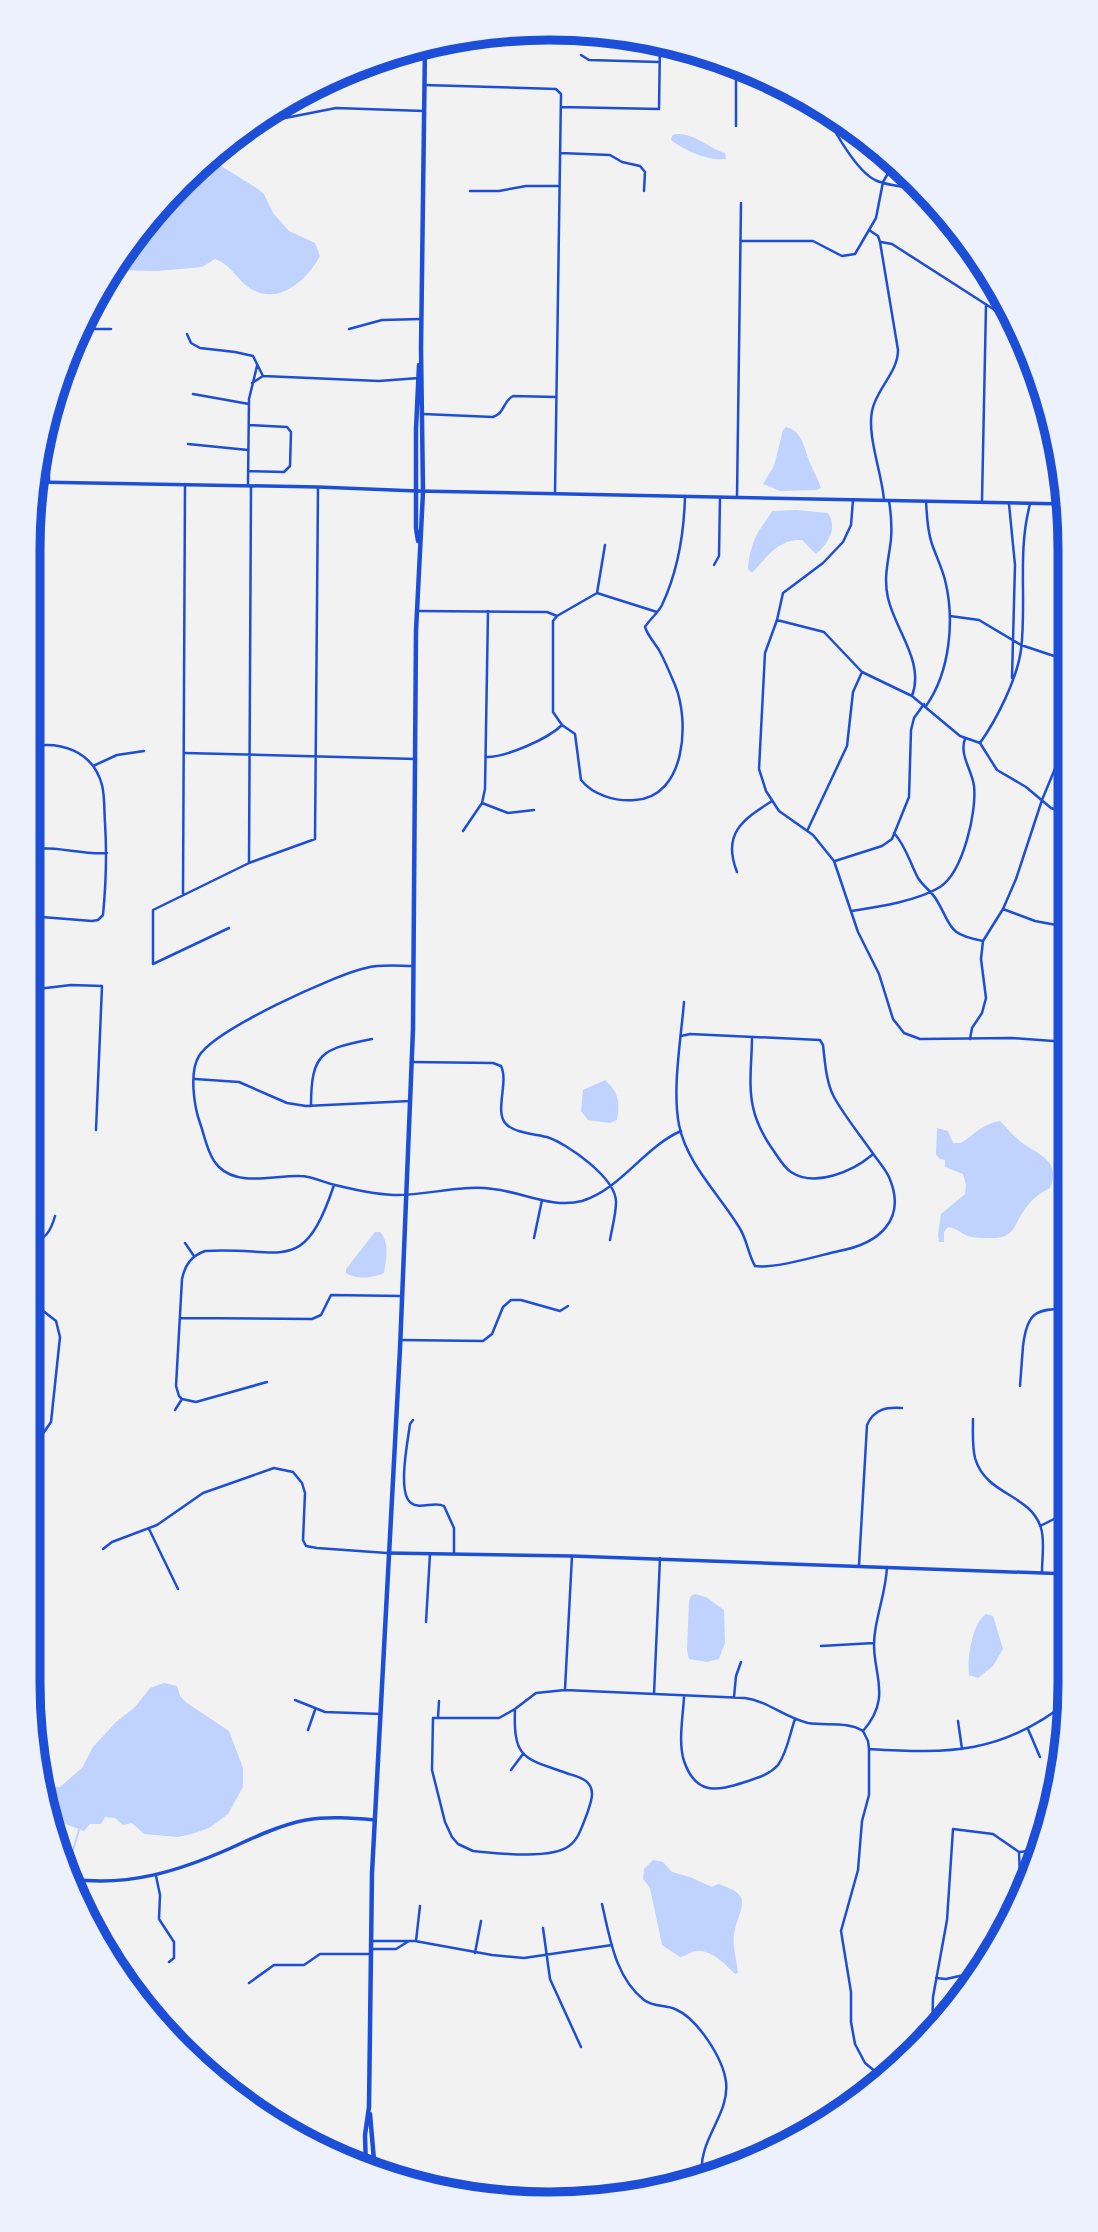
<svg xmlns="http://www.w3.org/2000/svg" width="1098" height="2232" viewBox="0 0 1098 2232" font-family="'Archivo Narrow',sans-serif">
  <rect width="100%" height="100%" fill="#f2f2f2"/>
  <path fill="#bfd3fe" d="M675,134c21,-1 31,13 50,19l1,6c-15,3 -43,-9 -55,-19l1,-4z
    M201,163l17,1 40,25 6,5 9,19 16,18 26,12 5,13c-12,22 -39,49 -67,34 -15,-8 -21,-25 -38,-31l-13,8 -45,4 -45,-1 23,-38z
    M786,427c17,4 18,22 24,36 4,9 8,16 11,25l-4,2 -37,1 -17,-7 11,-18 9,-36z
    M796,510l32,3c10,15 0,31 -12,41l-14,-14c-25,-1 -35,18 -50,33l-4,-4c0,-10 4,-24 8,-33 4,-8 11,-16 16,-25z
    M605,1080c14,12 15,23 12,40l-7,3 -22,-3 -7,-9 2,-21z
    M1000,1121c7,7 13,15 21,21 17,13 41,18 29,46 -10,5 -18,11 -25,21 -12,16 -10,30 -35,29 -7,0 -16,0 -22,-2 -8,-3 -12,-8 -20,-9l-4,5v10h-5l-1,-7 3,-21 24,-20 1,-9 -3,-11 -18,-7v-7l-5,-1 -4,-4 1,-27 11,3 5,12h8c13,-8 22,-20 39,-22z
    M375,1232h5c10,11 6,27 4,41 -11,5 -28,7 -38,0v-4z
    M695,1594l11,3 18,13 1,33 -6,16 -12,3 -18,-3 -2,-9 2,-49 2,-5z
    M986,1614l7,2 10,33 -10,17 -15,12 -9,-3c-2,-16 3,-52 17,-61z
    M164,1683l13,3 3,10 7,7 42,28 14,37v19l-15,27 -19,14 -17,6 -14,3 -34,-3 -12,-11 -9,2 -8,-7 -10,-1 -4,7h-11l-6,7 -21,-8 -12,2 -6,-38h15l22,-19 11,-21 23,-25 19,-15 15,-19z
    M653,1860l10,2 9,10 18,5 22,10 6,-3c38,12 21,22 16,50 -2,12 3,27 4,39l-3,1c-9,-9 -24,-25 -39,-23 -6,1 -10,5 -16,6l-18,-12 -12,-57 -7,-9 1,-10z"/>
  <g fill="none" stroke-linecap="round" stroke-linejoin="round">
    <path stroke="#bfd3fe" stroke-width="2" d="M72,1870l-1,-13 8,-27
      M74,1883v1
      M78,1893l1,1"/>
    <path stroke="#1d4ed8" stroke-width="2.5" d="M581,55l8,5 70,2
      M424,85l132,4 5,5 -6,399
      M561,107l98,2 1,-67
      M822,108c11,20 33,62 53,72 13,6 31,7 45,9
      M258,120h17l61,-12 88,3
      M736,126v-61
      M560,153l50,2 12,7 18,4 5,6 -1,19
      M470,191h29l27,-5h33
      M869,230l9,6 2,6 18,108c0,23 -22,39 -26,61 -5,26 10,62 12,89
      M741,241h72l29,15 13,-2 21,-36 7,-36 11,-19
      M881,242l11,2 123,79
      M78,329h33
      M349,329l33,-9 39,-1
      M187,334l4,9 9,5 35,4 18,4 10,20
      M252,383l11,-7 116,5 40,-3
      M193,394l56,10
      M49,405v77
      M423,414l70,3c12,-4 10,-16 20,-21l43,1
      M188,444l60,6
      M248,471l36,1 6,-6 1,-34 -4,-5 -38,-2
      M248,484l1,-85 8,-33
      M737,497l4,-294
      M853,500l-2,25 -8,17 -20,21 -40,30 -6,27 -12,33 -6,116 7,22 13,20 34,24 21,26 24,71 21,42 14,45 11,14 16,6 92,-1 55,4
      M889,501c2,12 3,25 2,38 -2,20 -8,38 -3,59 7,32 37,64 24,98
      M982,501l4,-196
      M1009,504l6,61 -3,113
      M714,565l5,-9 1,-59
      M597,593l8,-48
      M419,611l128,1 10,4 40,-23 60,19
      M557,616l-4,5v91l9,13 13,9 6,46c12,15 35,22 54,20 51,-3 55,-79 40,-115 -5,-12 -10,-24 -16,-35 -5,-8 -11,-14 -14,-23 5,-8 13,-14 17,-22 16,-34 22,-71 23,-109
      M950,616l29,4 42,25 45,15
      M777,620l47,12 38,40 50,24 48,40 20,7 17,27 29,17 25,21 15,5
      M926,706c24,-34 29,-86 19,-126 -3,-12 -9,-24 -13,-36 -5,-14 -5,-28 -6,-43
      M980,743c17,-24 37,-64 41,-93 6,-49 -4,-97 9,-146
      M185,753l231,6
      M487,757c19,0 61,-18 75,-32
      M93,766l24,-11 27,-4
      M482,803l26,10 26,-3
      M808,829l39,-83 6,-54 9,-20
      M463,831l19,-28 3,-14 3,-178
      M894,833c12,13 16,30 24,45 5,8 13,13 18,21 17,28 10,35 47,42
      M29,849c26,-4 52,6 78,4
      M835,861l47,-15 10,-7 17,-42 2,-67 3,-12 10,-14
      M249,863l2,-377
      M737,872c-15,-38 5,-52 35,-71
      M183,894l2,-410
      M1003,909l32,12 32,6
      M851,911c26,-4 67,-10 89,-24 23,-15 37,-75 34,-101 -2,-16 -15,-31 -9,-47
      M29,916l63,5 6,-1 5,-5c3,-31 4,-61 2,-92 -1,-13 0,-26 -3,-38 -9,-34 -42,-45 -73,-38
      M229,928l-76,36v-54l96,-47 66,-24 3,-352
      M413,966c-15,0 -32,-2 -47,2 -32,7 -152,62 -167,88 -10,16 -5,50 1,67 5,14 8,33 19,44 20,20 56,8 81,9 10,0 21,5 31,8 20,5 42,10 62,11 34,1 67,-11 100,-6 29,3 60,20 89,12 39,-12 62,-54 99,-70
      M29,990l42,-5 31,1 -6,144
      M681,1036l9,-2 130,6 3,5c2,17 3,37 11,52 11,20 27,39 40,58 5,7 11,14 15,22 19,44 -12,67 -50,74 -22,5 -64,18 -84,15 -7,-12 -8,-27 -16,-39 -20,-33 -52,-63 -60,-102 -7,-36 2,-86 5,-123
      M752,1037c0,23 -4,48 1,70 3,15 10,28 18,40 6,8 12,20 20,25 24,16 62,-1 81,-17
      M970,1039l2,-11 10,-15 4,-15 -5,-39 2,-18 20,-32 13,-30 26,-79 24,-58
      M1057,1042v-78l10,-38
      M411,1062l82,1 8,3c8,16 -7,46 5,58 9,9 29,10 41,13 21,7 69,41 69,65 0,12 -4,26 -6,38
      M195,1079l44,3 48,21 19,3 104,-5
      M311,1106c0,-54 11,-57 61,-67
      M534,1238l8,-38
      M185,1243l9,13
      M28,1244c17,-3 23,-13 27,-28
      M180,1318l132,1 9,-4 10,-20 70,1
      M400,1340l83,1 9,-7 11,-27 8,-7h10l39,11 8,-5
      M1020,1386c1,-13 2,-27 3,-40 4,-33 12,-38 45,-37
      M182,1399l-3,-3 -3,-10 6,-107c3,-14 9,-23 23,-28 78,-5 98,27 129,-66
      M182,1399l14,3 71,-20
      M175,1410l7,-11
      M973,1419c0,13 -1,26 2,39 11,38 55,35 66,70 4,13 1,30 1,44
      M413,1420l-3,4c-2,16 -13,69 1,79 9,7 23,-2 33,3l10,22v26
      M28,1443l14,-8 9,-13 9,-85 -4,-16 -28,-22
      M1056,1447l2,19 10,21
      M28,1484c8,-16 16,-27 8,-44
      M1040,1526l28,-14
      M149,1529l29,60
      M103,1549l9,-7 45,-17 46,-32 71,-25 19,4 9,11 3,10 -2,47 3,6 11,2 70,5
      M859,1565l8,-140c7,-16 19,-18 35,-17
      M426,1622l4,-68
      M821,1646l53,-3
      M565,1689l7,-133
      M654,1694l6,-136
      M684,1697c-1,20 -6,45 0,64 12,35 33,30 61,21 12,-4 24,-7 33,-17 9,-12 12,-32 17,-46
      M734,1697l2,-21 5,-14
      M295,1700l30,12 56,2
      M438,1718h61l16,-9 21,-16 29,-3 180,8c23,3 40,20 63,25 18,3 40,-2 55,8
      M438,1718h-5l-1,52 13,52 7,15 6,7 15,7c22,2 77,9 96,-5 10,-7 13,-20 18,-32 3,-10 9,-22 1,-31 -4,-5 -12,-7 -19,-9 -44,-16 -56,-13 -54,-65
      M438,1718l1,-17
      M958,1721l4,28
      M1028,1729l12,28
      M308,1730l7,-20
      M863,1731l5,10 1,8v46l-7,26 -4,49 -17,61 10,61v30l4,22 10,19 17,14
      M863,1731c32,-37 6,-59 12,-99 3,-22 11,-42 12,-65
      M869,1749c81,5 133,5 200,-48
      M511,1770l12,-16
      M1019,1852l2,48
      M156,1876l4,19 -1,24 15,23v16l-5,4
      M602,1904c8,34 13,73 42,96 9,7 22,5 31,9 22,9 48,49 51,73 4,32 -28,58 -24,92
      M543,1928l7,51 31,68
      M373,1941h42l77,14 32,3 88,-13
      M416,1941l4,-35
      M372,1949h24l13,-8
      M475,1953l6,-32
      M936,1978l10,1 27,-6
      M249,1983l25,-18h30l16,-11h49
      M932,2032l1,-35 14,-77 6,-91 40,5 26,18 21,-2"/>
    <path stroke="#1d4ed8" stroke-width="3.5" d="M35,482l283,5 99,4
      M388,1553l184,3 497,18
      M71,1879c57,8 108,-8 160,-31 24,-11 49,-23 75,-28 22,-4 47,-2 69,0"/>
    <path stroke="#1d4ed8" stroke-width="3.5" d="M417,491l649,13"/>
    <path stroke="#1d4ed8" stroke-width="4.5" d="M421,349l4,-303
      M418,541l-2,-13v-99l3,-64
      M370,2114l5,58
      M366,2169l-1,-34 4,-28 3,-234 28,-524 13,-320 3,-398 7,-139 -2,-144"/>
  </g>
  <path d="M0 0H1098V2232H0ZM549 40H549A509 509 0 0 1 1058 549V1683A509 509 0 0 1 549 2192H549A509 509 0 0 1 40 1683V549A509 509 0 0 1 549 40Z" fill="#edf1fc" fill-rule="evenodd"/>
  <path fill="none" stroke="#1d4ed8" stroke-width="9" d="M549 40H549A509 509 0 0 1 1058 549V1683A509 509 0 0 1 549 2192H549A509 509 0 0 1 40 1683V549A509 509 0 0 1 549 40Z"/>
</svg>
